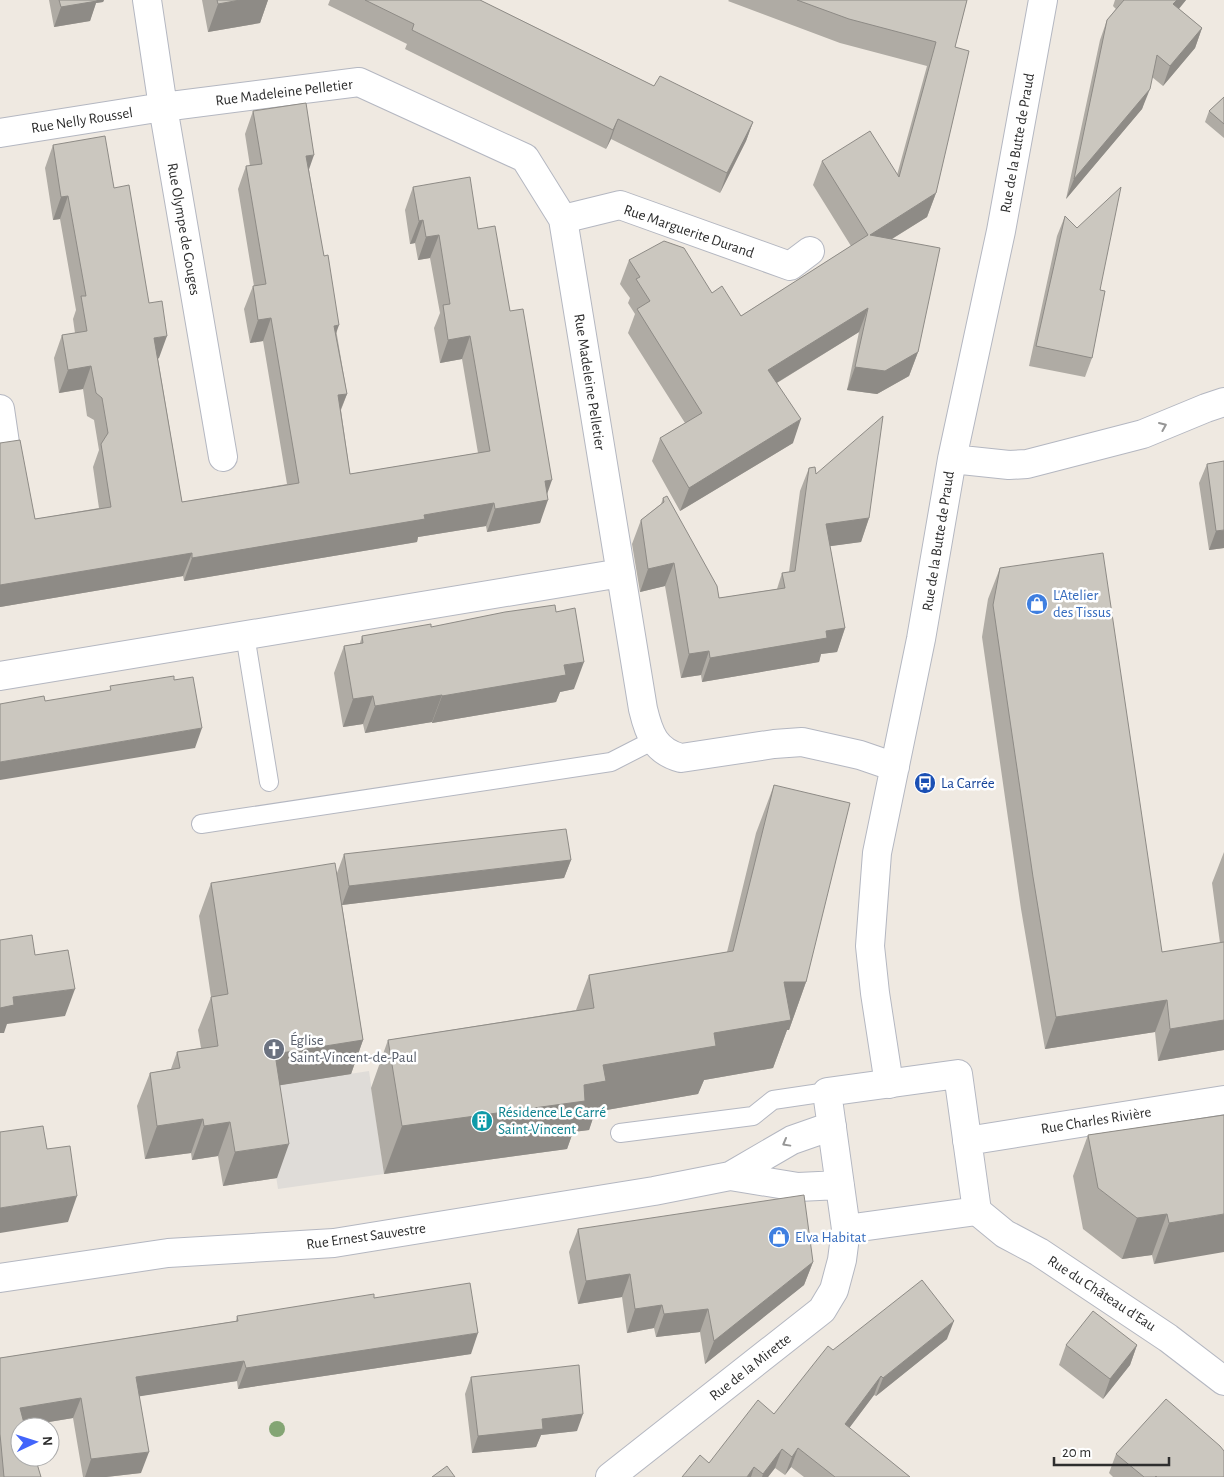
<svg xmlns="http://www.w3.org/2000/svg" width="1224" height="1477" viewBox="0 0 1224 1477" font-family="'Alegreya Sans',sans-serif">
  <rect width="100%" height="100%" fill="#efe9e1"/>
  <path fill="#dfdcd8" d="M369,1071l15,103 -106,15 -17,-113 56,3z"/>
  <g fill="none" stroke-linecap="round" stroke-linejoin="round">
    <g stroke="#b4b7c1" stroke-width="20">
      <path id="service" d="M245,635l24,147
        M201,824l410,-62 43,-22
        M620,1133l133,-17 20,-16 54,-8"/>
    </g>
    <g stroke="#b4b7c1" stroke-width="30">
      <path id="minor" d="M147,0l16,107 60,350
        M0,133l163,-26 196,-25 166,76 38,61 80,490c6,25 12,42 38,49l93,-14 28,-2 58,13 35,12
        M563,219l57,-14 170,61 20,-15
        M0,409l5,34
        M952,459l57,6 18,-1 116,-30 63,-26 18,-6
        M0,676l621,-103
        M889,1084l-14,-91 -5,-47 7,-93 44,-214 31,-180 49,-228 42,-231
        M610,1477l212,-167 12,-20 8,-30 4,-31"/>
    </g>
    <g stroke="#b4b7c1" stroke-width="30">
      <path id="tertiary" d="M977,1211l28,23 34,18 129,86 56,43"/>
    </g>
    <g stroke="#b4b7c1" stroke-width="30">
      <path id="secondary" d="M958,1074l19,137 -131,18 -19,-137z
        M967,1141l257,-41
        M730,1176l62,-36 40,-14
        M0,1278l168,-25 166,-10 320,-52 76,-15 68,11 42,-2"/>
    </g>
    <use href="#service" stroke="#fff" stroke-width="18"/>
    <use href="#minor" stroke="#fff" stroke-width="28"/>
    <use href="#tertiary" stroke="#fff" stroke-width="28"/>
    <use href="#secondary" stroke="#fff" stroke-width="28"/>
  </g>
  <circle fill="#84a574" cx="277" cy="1429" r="8"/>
  <path fill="#afaba4" d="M49,0h55l-1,2 -7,1 -6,18 -36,6z
    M202,0h66l-8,23 -52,9z
    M330,0h150l174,86 99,36 -7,19 -26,52 -109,-54 -5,10 -201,-100 2,-5 -79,-39z
    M729,0h238l-12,47 -19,146 -9,24 -35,22 26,113 -9,24 -32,18 -30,-4 12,-58 -82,51 16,60 -113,68 -28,-50 8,-23 25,-15 -57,-90 7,-19 -7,-11 2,-5 -10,-14 9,-24 83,33 29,23 110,-70 -38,-61 9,-24 75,14 30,-109 -87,-23 -112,-42z
    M1115,0h71l-7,9 23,19 -7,20 -32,38 -11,-9 -10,32 -76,90 34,-159 7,-20 9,-11 -3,-3z
    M1224,97v41l-19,-16 4,-11z
    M253,111l56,59 38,224 -6,16 9,64 128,-21 -16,-94 -22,4 -6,-35 6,-15 -10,-55 -12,2 -3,-17 -5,1 -5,-34 8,-23 65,42 32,82 37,182 -7,30 -53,9 -1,-6 -68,11 -1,5 -233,39 -1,-5 -183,31v-164l35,76 64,-11 -6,-41 6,-17 -5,-30 -7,-4 -4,-27 -24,4 -5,-35 8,-23 13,-2 -2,-14 3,-9 -16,-91 -7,1 -8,-52 8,-23 61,43 35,115 10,55 -1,1 24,143 105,-18 -24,-143 -13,2 -6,-34 9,-23h1l-16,-97 8,-23h4l-5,-32z
    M1065,216l35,74 -8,68 -7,19 -56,-11 28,-130z
    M1207,464l17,84 -15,2 -10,-67z
    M809,468l60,50 -8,24 -31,4 15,82 -8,24 -16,2 -2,8 -117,20 -1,-7 -20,3 -16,-92 -25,6 -8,-48 9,-24 20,-16 2,-6 56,100 58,-9 5,-16 7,-1 11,-81z
    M1000,568l162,384 58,-9 -8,-60 12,-31v198l-66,11 -3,-29 -110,17 -24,-140 -39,-272 6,-38z
    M556,612l18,77 -14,3 -4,10 -124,21v-1l-67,11 -2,-9 -20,3 -9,-54 10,-27 16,-3 2,-7z
    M774,785l32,197 -17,48h-2l-14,38 -69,12 -6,14 -103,18 -6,18 -16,2 -6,17 -183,25 -13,-86 17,-48 188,-30 13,-35 138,-23 29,-119z
    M344,854l227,6 -7,18 -222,27 21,135 -12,34 -71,11 -3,93 -54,8 -5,-30 -26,4 -1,-7 -46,6 -8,-53 13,-33 21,-4 6,-17 24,-4 -3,-18 13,-33 -12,-81 12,-33 126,-10z
    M1224,1115l-70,149 -2,-9 -30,4 -39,-30 -10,-53 15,-41z
    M578,1229l235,33 -9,23 -99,79 -5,-32 -44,5 -2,-9 -27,5 -5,-36 -44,7 -9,-52z
    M374,1298l97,56 -233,35 -1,-8 -98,15 2,77 -35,4h-23l-10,-59 -48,8 16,51h-41v-119l236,-37 1,-5z
    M947,1339l-71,57 -2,-1 -25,33 61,49h-106l-13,-10 -6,8 -10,-7 -7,9h-86l27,-14 65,-49 59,-64z
    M1066,1345h71l-7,20 -27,34 -44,-34z
    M471,1377l106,54 -36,4 -5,12 -64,6 -7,-59z
    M1116,1454l108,23h-111l-4,-4z"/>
  <path fill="#8e8b86" d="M89,0h15l-1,2 -7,1 -6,18 -36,6 7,-20z
    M240,0h28l-8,23 -52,9 10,-28z
    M1177,0h9l-20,24 7,-20z
    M1202,28l-7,20 -32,38 7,-20z
    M1150,89l-8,20 -76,90 8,-20z
    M618,119l-7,20 -5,10 7,-19z
    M753,122l-7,19 -26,52 7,-20z
    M314,155l-8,23v-22z
    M936,193l-9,24 -66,41 9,-23z
    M68,196l-8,23 -7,1 8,-23z
    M423,220l-8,23 -5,1 9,-23z
    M439,235l-9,23 -12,2 8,-23z
    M868,308l-9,24 -99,61 8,-23z
    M271,318l-8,23 -13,2 8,-23z
    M339,325l-8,23 3,-22z
    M167,336l-8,22 -13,2 8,-22z
    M470,336l-8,23 -22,4 8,-23z
    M918,352l-9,24 -32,18 -30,-4 8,-23z
    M91,366l-8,23 -24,4 9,-23z
    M347,394l-9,22v-21z
    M801,419l-8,24 -113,68 9,-23z
    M552,480l-7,20h3l-8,23 -53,9 8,-23 50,-28z
    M494,503l-8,23 -68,11 -1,5 -233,39 8,-23 232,-43z
    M869,518l-8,24 -44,6 9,-24z
    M1224,530v18l-15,2 7,-19z
    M192,553l-9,23 -183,31v-22z
    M674,563l-9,23 -25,6 8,-23z
    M845,628l-8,24 -16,2 -2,8 -117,20 8,-24 116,-27z
    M709,651l-8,24 -20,3 8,-24z
    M584,662l-10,27 -14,3 -4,10 -124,21 10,-27 122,-31z
    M442,695l-10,27 -67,11 10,-27z
    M373,696l-10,28 -20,3 10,-28z
    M202,728l-7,20 -195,32v-18z
    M571,860l-7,18 -222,27 7,-19z
    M784,982h22l-17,48h-2l-14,38 -69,12 -6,14 -103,18 -6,18 -16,2 -6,17 -183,25 18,-48 182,-41 19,-20 111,-32z
    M75,989l-10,27 -58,8 -3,9h-4v-25l13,-11z
    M1167,1000l-12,32 -110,17 11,-32z
    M1224,1020v30l-66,11 12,-32z
    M363,1040l-12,34 -88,14 12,-34z
    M203,1119l-12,34 -46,6 12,-33z
    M230,1122l-12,34 -26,4 12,-34z
    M289,1144l-12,34 -54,8 12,-34z
    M77,1196l-9,26 -68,11v-25z
    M1167,1214l-15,41 -30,4 15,-41z
    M1224,1214v38l-70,12 15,-41z
    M813,1262l-9,23 -99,79 9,-23z
    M630,1274l-8,23 -44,7 8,-23z
    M662,1305l-8,23 -27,5 8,-24z
    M708,1309l-8,23 -44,5 8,-23z
    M954,1321l-7,18 -71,57 7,-18z
    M478,1333l-7,21 -233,35 8,-21z
    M1137,1345l-7,20 -27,34 7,-20z
    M244,1361l-7,20 -108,17 7,-21z
    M881,1376l-7,19 -36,48 7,-19z
    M81,1398l-8,20 -61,10 8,-20z
    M583,1414l-6,17 -36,4 -5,12 -64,6 6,-17 64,-17z
    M798,1448l-7,19 -6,8 7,-18z
    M782,1449l-7,19 -7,9h-6l1,-3z
    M149,1452l-8,21 -35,4h-21l6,-18z
    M754,1467l-3,10h-4z"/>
  <path fill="#cbc7bf" stroke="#8e8b86" d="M59,0h38v1l-36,6z
    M217,0h23l-22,4z
    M365,0h115l174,86 6,-10 93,46 -26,51 -109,-54 -5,11 -201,-100 2,-6z
    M797,0h170l-12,47 14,4 -33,142 -66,42 70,13 -22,104 -33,19 -30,-4 13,-59 -100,62 33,49 -112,69 -29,-50 42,-25 -65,-104 13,-8 -14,-22 4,-2 -11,-17 35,-19 20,7 28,45 10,-7 19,30 127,-81 -46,-74 48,-30 29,46 37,-135 -87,-23z
    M1124,0h53l-4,4 29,24 -32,38 -13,-11 -7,34 -76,90 33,-159z
    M1224,97v27l-15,-13z
    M306,103l8,52 -8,1 18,100 4,-1 11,70 -5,1 13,68 -9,1 12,79 140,-23 -20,-115 -22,4 -5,-35 7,-1 -11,-69 -13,2 -3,-17 -4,1 -6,-34 57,-10 8,52 17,-3 15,85 13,-2 29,171 -7,1 3,19 -53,9 -1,-6 -70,12 1,4 -233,39v-5l-192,32v-142l20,-3 15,79 76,-12 -10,-63 7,-11 -6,-35 -6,-5 -5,-27 -23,4 -6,-35 25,-4 -6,-35h5l-18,-100 -7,1 -8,-52 52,-9 9,52 15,-3 20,118 13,-2 5,35 -13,2 28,164 117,-19 -28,-165 -13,2 -5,-34 13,-2 -20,-118 16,-2 -9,-53z
    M1121,187l-21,103 5,1 -13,67 -56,-12 29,-130 12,12z
    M883,416l-14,102 -43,6 19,104 -19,3 1,7 -117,20 -1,-7 -20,3 -15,-91 -26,6 -7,-49 23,-18 -1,-4 4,-2 50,90 2,12 66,-10 -3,-15 13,-2 14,-103 6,-1 1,7z
    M1224,461v69l-8,1 -9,-67z
    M1103,553l59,399 62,-10v78l-54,9 -3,-29 -111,17 -23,-140 -40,-272 7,-37z
    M555,605l1,7 19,-4 9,54 -20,3 2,10 -124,21v-1l-67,11 -2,-10 -20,3 -9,-53 19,-3 -1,-7 69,-12v3l74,-15z
    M174,676v4l19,-3 9,51 -202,34v-58l44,-8 1,5 66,-11 -1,-4z
    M774,785l76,18 -44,179h-22l7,38 -77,13 2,13 -113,19 3,16 -22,4 1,16 -183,25 -14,-86 206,-32 -5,-33 144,-24z
    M566,829l5,31 -222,26 -5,-32z
    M335,863l28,177 -88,14 14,90 -54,8 -5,-30 -26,4 -1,-7 -46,7 -7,-53 30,-5 -3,-16 41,-6 -7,-49 17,-3 -17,-111z
    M32,935l3,20 33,-5 7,39 -62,8 1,8 -14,3v-68z
    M1224,1115v99l-55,9 -2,-9 -30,4 -39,-30 -10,-53z
    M43,1126l4,23 23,-3 7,50 -77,12v-76z
    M804,1195l9,67 -99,79 -6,-32 -44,5 -2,-9 -27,4 -5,-35 -44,7 -8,-52z
    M922,1280l32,41 -71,57 -2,-2 -36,48 65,53h-75l-37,-29 -6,9 -10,-8 -19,25 -9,-7 -7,10h-65l18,-22 9,8 49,-63 16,14 54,-68 5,4z
    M470,1283l8,50 -232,35 -2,-7 -108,16 13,75 -58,7 -10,-61 -61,10 5,19h-5v30h15l6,20h-37l-4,-43v-76l238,-37 -1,-5 137,-22v4z
    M1093,1311l44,34 -27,34 -44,-34z
    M579,1365l4,49 -41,5 1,10 -65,7 -7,-59z
    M1166,1399l54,47 4,5v26h-67l-1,-1 -1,1h-11l-28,-23z
    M447,1466l8,11h-23z"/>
  <defs><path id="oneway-chevron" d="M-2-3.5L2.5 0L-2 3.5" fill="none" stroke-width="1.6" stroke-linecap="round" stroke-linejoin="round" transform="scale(1.25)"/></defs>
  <g stroke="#969696">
    <use href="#oneway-chevron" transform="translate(1163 426) rotate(-23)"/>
    <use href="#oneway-chevron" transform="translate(786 1143) rotate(151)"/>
  </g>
  <defs>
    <g id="shop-disc" transform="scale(1.125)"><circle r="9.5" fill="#3f7fe0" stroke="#fff"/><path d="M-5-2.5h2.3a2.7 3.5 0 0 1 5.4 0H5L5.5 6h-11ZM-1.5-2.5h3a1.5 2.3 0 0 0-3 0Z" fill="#fff"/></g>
    <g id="bus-disc" transform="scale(1.125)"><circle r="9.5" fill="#1a4fb4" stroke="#fff"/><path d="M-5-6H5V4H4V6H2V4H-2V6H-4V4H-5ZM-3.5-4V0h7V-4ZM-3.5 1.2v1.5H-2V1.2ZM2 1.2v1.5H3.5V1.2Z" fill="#fff"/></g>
    <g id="church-disc" transform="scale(1.125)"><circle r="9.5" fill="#6b7280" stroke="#fff"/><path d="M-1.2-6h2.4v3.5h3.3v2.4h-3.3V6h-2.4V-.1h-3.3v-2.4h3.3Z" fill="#fff"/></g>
    <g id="building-disc" transform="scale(1.125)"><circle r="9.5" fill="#0f9aa8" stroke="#fff"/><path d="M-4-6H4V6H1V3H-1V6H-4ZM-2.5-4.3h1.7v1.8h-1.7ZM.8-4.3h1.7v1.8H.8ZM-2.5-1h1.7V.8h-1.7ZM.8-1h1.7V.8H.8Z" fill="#fff"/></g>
  </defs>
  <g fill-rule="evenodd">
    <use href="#shop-disc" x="1037" y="604"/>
    <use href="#bus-disc" x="925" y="783"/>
    <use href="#church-disc" x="274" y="1049"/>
    <use href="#building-disc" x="482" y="1121"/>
    <use href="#shop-disc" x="779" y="1237"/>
  </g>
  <g text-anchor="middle" stroke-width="5" stroke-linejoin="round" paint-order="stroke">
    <g font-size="15" fill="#2e2e2e" stroke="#fff">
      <text transform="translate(284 92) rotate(-7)" y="5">Rue Madeleine Pelletier</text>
      <text transform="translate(82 120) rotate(-9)" y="5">Rue Nelly Roussel</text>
      <text transform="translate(1017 143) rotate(-80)" y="5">Rue de la Butte de Praud</text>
      <text transform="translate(184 229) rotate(80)" y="5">Rue Olympe de Gouges</text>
      <text transform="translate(689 231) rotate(19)" y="5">Rue Marguerite Durand</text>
      <text transform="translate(590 382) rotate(81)" y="5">Rue Madeleine Pelletier</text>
      <text transform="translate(938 541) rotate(-81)" y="5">Rue de la Butte de Praud</text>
      <text transform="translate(1096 1120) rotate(-9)" y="5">Rue Charles Rivière</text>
      <text transform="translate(366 1236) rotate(-8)" y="5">Rue Ernest Sauvestre</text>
      <text transform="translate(1102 1293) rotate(33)" y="5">Rue du Château d'Eau</text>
      <text transform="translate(750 1367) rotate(-38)" y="5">Rue de la Mirette</text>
    </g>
    <g font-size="15" fill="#366cbe" stroke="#fff" text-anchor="start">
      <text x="1053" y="600">L'Atelier<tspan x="1053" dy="17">des Tissus</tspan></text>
      <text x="795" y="1242">Elva Habitat</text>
    </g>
    <g font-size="15" fill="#164399" stroke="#fff" text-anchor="start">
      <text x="941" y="788">La Carrée</text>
    </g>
    <g font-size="15" fill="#5b616d" stroke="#fff" text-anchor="start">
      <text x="290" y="1045">Église<tspan x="290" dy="17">Saint-Vincent-de-Paul</tspan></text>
    </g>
    <g font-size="15" fill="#0d838f" stroke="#fff" text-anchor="start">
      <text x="498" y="1117">Résidence Le Carré<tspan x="498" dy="17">Saint-Vincent</tspan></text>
    </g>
  </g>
  <g transform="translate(35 1442) rotate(86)"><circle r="24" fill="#ffffff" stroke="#ababab"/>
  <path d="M0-4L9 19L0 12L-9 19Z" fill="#4264fb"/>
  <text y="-8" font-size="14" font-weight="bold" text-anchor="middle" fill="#2e2e2e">N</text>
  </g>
  <path d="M1054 1457v8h115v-8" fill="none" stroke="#2e2e2e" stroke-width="2.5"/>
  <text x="1062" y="1457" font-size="15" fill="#2e2e2e" stroke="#ffffff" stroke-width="4" paint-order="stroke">20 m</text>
</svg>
